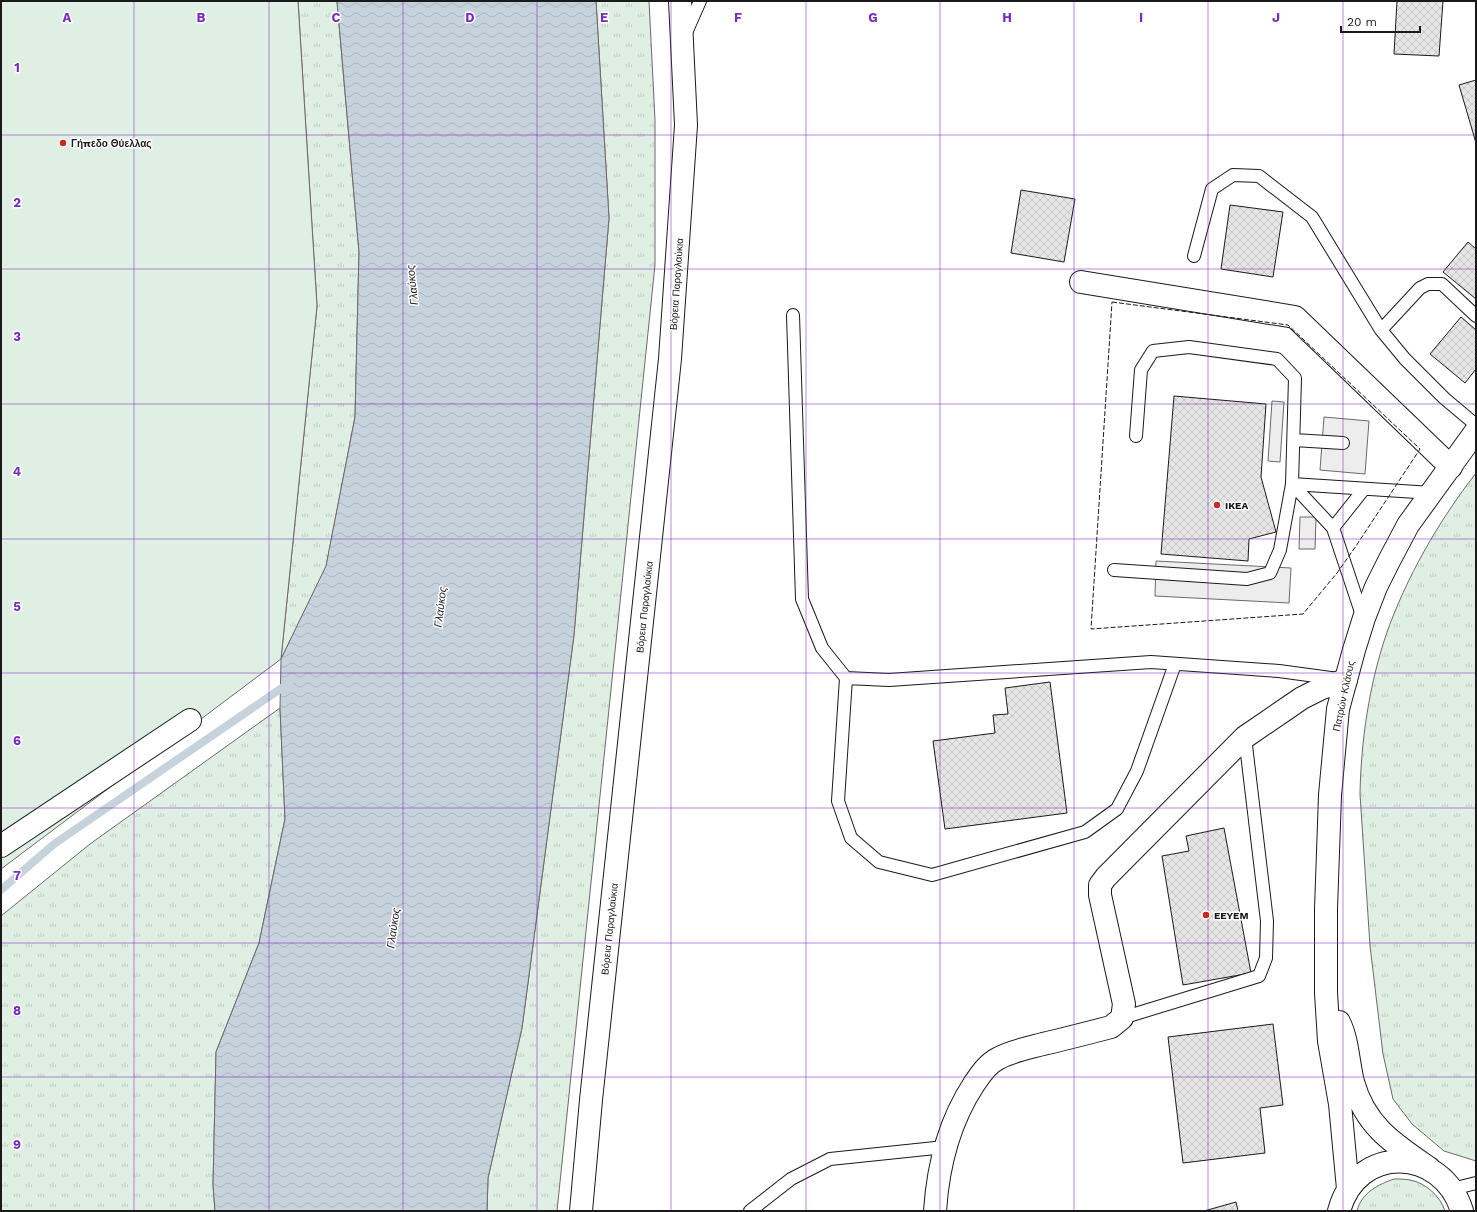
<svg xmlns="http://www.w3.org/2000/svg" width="1477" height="1212" viewBox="0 0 1477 1212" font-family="'Work Sans',sans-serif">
  <defs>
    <pattern id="grass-tufts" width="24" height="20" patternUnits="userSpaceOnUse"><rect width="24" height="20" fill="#e0efe3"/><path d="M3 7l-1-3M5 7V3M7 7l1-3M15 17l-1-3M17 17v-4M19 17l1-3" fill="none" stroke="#c0ccc2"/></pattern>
    <pattern id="water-waves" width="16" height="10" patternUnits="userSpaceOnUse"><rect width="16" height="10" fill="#c6d2dc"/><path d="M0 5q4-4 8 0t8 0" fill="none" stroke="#aab4bc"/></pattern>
    <pattern id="building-cross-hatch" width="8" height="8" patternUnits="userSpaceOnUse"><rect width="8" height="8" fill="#e6e6e6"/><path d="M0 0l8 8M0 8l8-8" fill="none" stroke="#c5c5c5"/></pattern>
  </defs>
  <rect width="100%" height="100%" fill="#fff"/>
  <path fill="url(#grass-tufts)" stroke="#6a6a6a" d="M298,1h39l22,251 -4,165 -29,150 -45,92 36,-353z
    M596,1h53l6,119v145l-98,946h-70l1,-33 34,-150 52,-393 35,-417z
    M1476,473v688l-32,-10 -32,-27 -19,-25 -10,-45 -13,-108 -10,-152c1,-53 9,-108 26,-159 20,-57 52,-113 90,-162z
    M280,708l5,111 -26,124 -43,109 -3,133 2,26h-214v-295l89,-72z
    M1394,1179c5,0 11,0 16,1 16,3 30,16 35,31h-88c4,-18 22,-27 37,-32z"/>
  <path fill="#e0efe3" stroke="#6a6a6a" d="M1,1h297l19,305 -36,353 -280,210z"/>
  <path fill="#ededed" stroke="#6a6a6a" d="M1272,401l12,1 -4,60 -12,-1z
    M1324,417l45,4 -4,53 -45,-4z
    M1300,517h16l-1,32h-16z
    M1156,561l135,7 -2,35 -134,-7z"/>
  <path fill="url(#water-waves)" stroke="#6a6a6a" d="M337,1h259l13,217 -35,417 -52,393 -34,150 -1,33h-272l-2,-26 3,-133 43,-109 26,-124 -5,-111 1,-49 45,-93 29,-149 4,-165z"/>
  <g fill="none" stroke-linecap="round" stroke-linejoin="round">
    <path stroke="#c6d2dc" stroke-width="8" d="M1,890l53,-46 235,-161"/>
  </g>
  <path fill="url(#building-cross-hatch)" stroke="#1a1a1a" d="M1397,1h46l-4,55 -45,-2z
    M1476,80v63l-17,-58z
    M1021,190l54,9 -11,63 -53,-9z
    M1230,205l53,7 -10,65 -52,-8z
    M1468,242l8,7v50l-33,-27z
    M1461,317l15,13v39l-11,14 -35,-29z
    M1174,396l92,8 -5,73 15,55 -27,7 -1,22 -87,-7z
    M1050,682l17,131 -122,16 -12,-88 62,-8 -2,-18 15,-1 -3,-26z
    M1224,828l27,145 -68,12 -21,-129 27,-5 -3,-15z
    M1273,1024l10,81 -23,3 5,45 -82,10 -15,-126z
    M1236,1202l2,9h-34z"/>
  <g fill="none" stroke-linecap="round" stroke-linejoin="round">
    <g stroke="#1a1a1a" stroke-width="14">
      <path id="service" d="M685,35l15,-34
        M1194,256l18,-67 21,-14 26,1 53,41 69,113 24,29 39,39 32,27
        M793,315l9,284 20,49 24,30 43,2 262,-18 128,9 59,8
        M1381,330l39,-42 8,-4h14l34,32
        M1294,440l49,3
        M1292,484l41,44 30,90
        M1292,484l140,9
        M1333,528l31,-39
        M1114,570l133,9 23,-6 10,-23 12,-66 3,-106 -18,-19 -88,-12 -36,4 -12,19 -5,66
        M846,678l-8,123 13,37 28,24 53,13 153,-43 32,-23 20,-38 38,-107
        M1122,1018l137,-42 7,-18 1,-37 -22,-184
        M1452,1189l24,-6
        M750,1211l41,-32 39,-20 115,-12"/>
    </g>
    <g stroke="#1a1a1a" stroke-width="24">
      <path id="minor" d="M1081,282l214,35 156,150
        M1,846l189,-126
        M935,1211c3,-45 14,-89 39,-127 7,-10 13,-20 25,-26 13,-7 29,-10 44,-14 22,-5 45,-11 68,-17l11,-9 2,-14 -24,-109v-10l6,-8 139,-140 57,-39 20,-10 24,-8"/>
    </g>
    <g stroke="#1a1a1a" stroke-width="24">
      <path id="secondary" d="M1339,1022c9,18 9,40 14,60 12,44 41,62 76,86
        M1348,1189l-8,-85 -11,-63 -3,-48v-84l4,-114 8,-86 16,-59 10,-32 12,-31 13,-26 19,-36 68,-94
        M1339,1211c18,-67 103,-65 123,0"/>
    </g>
    <g stroke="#1a1a1a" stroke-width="24">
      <path id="primary" d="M581,1211l10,-111 79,-741 16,-234 -6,-124"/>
    </g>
    <use href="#service" stroke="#fff" stroke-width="12"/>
    <use href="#minor" stroke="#fff" stroke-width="22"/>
    <use href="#secondary" stroke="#fff" stroke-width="22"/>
    <use href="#primary" stroke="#fff" stroke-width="22"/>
    <path stroke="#1a1a1a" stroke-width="1" stroke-dasharray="5 2" stroke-linecap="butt" d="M1112,302l176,23 132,124 -64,97 -19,27 -34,41 -212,15z"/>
  </g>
  <path fill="none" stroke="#7b2cbf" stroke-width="1" stroke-opacity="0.55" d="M134,1v1210M269,1v1210M403,1v1210M537,1v1210M671,1v1210M806,1v1210M940,1v1210M1074,1v1210M1208,1v1210M1343,1v1210M1,135h1475M1,269h1475M1,404h1475M1,539h1475M1,673h1475M1,808h1475M1,943h1475M1,1077h1475"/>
  <g fill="#c62828" stroke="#fff" stroke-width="1.5">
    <circle cx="63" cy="143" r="4"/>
    <circle cx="1217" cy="505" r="4"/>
    <circle cx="1206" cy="915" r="4"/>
  </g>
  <g text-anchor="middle" stroke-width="3" stroke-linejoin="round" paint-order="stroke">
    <g font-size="10" font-weight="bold" fill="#1a1a1a" stroke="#fff" text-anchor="start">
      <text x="71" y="147">Γήπεδο Θύελλας</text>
      <text x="1225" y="509">IKEA</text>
      <text x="1214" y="919">EEYEM</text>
    </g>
    <g font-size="10" fill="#1a1a1a" stroke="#fff">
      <text transform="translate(676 284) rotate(-86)" y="4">Βόρεια Παραγλαύκια</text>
      <text transform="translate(644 607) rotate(-84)" y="4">Βόρεια Παραγλαύκια</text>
      <text transform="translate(1343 696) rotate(-78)" y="4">Πατρών Κλάους</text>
      <text transform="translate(609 929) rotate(-84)" y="4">Βόρεια Παραγλαύκια</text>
    </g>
    <g font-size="11" font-style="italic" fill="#1a1a1a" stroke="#fff">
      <text transform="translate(412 285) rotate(-96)" y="4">Γλαύκος</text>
      <text transform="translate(440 607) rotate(-83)" y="4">Γλαύκος</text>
      <text transform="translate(393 928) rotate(-82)" y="4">Γλαύκος</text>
    </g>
  </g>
  <g font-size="13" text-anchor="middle" font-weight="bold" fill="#7b2cbf" stroke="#fff" stroke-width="3" stroke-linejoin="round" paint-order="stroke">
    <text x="67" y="22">A</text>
    <text x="201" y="22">B</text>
    <text x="336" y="22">C</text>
    <text x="470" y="22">D</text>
    <text x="604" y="22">E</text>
    <text x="738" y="22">F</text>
    <text x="873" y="22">G</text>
    <text x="1007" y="22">H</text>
    <text x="1141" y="22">I</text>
    <text x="1276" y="22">J</text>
    <text x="17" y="72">1</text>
    <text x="17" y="207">2</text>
    <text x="17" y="341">3</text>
    <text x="17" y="476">4</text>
    <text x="17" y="611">5</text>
    <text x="17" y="745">6</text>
    <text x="17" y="880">7</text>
    <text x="17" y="1015">8</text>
    <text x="17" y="1149">9</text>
  </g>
  <rect width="1477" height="1212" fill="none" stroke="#1a1a1a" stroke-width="4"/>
  <path d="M1341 26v6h79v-6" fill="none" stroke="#1a1a1a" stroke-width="2"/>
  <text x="1347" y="26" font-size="12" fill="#1a1a1a" stroke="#ffffff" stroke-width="3" paint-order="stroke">20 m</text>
</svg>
